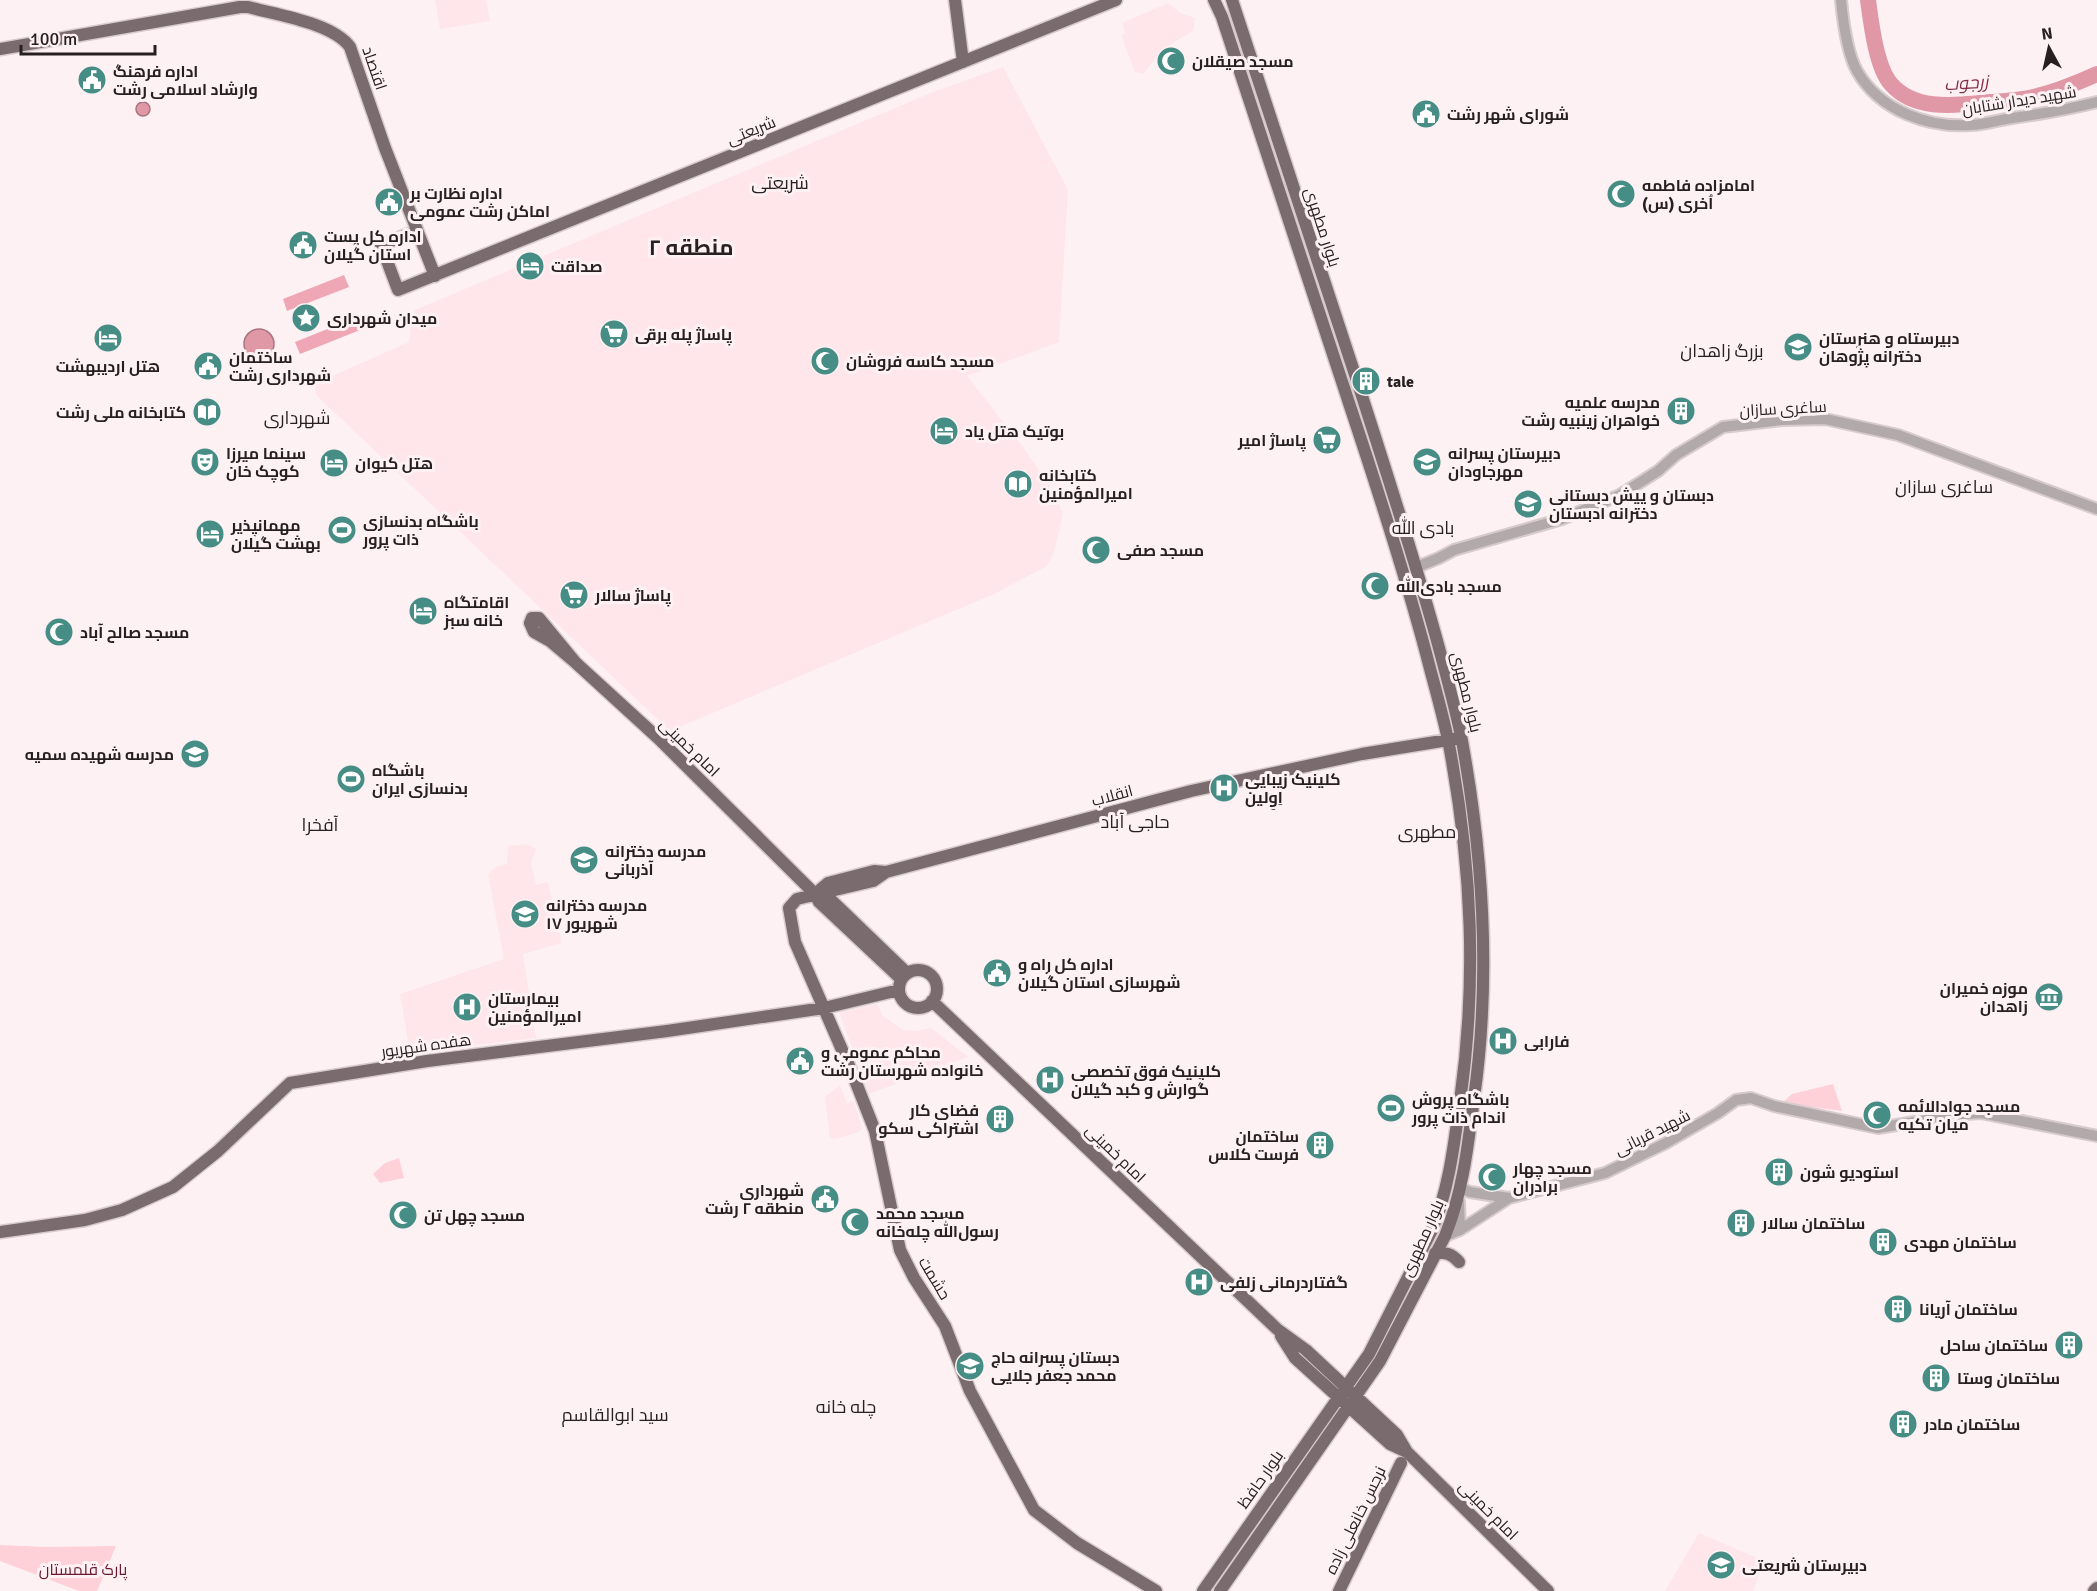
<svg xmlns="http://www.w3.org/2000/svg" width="2097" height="1591" viewBox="0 0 2097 1591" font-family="Signika,Cairo,sans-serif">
  <rect width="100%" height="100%" fill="#fef1f3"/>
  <path fill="#fee6ea" d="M435,0h51l4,21 -50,8z
    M1168,3l12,10 15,5 -2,13 -29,17 -21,26 -8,-2 -14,-37 4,-2 -3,-10z
    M1003,67l65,123 -9,152 -92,34 56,71 31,45 9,22 -9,38 -7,14 -53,28 -324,137 -354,-336 -1,-9 6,-5 88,-39 2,-17 4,-15 518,-218z
    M527,844l9,5 -5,14 5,22 12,-3 14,61 -39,11 13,84 -126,15 -10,-59 104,-35 -16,-85 9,-8 10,-2 1,-18z
    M877,1004l6,12 20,14 12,1 16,-3 37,29 -99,37 -30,-82z
    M840,1085l7,18 7,-2 8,27 -3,4 -24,7 -5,-1 -5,-41z
    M1699,1533l65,28 -11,30h-88z"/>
  <path fill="#fed1d8" d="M1833,1084l9,27 -60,-8 10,-9z
    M399,1158l5,20 -24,5 -7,-9 12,-11z
    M0,1545l46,2 70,-1 -19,45h-18l-79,-30z"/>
  <path fill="#efa7b5" d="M344,275l5,12 -62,24 -4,-12z
    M360,316l5,12 -65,26 -5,-12z"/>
  <path fill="#e098a6" stroke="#a8747e" stroke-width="1.5" d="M136 109a7 7 0 1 1 14 0a7 7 0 1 1-14 0Z
    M244 344a15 15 0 1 1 30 0a15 15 0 1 1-30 0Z"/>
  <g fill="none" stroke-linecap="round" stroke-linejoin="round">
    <path stroke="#e098a6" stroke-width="16" d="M1868,0c3,22 8,67 23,84 24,28 67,21 100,18 16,-1 34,-2 50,-7 19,-5 38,-13 56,-21"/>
    <g stroke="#d7cbcd" stroke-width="14">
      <path id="minor" d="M1841,0c2,21 6,53 16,71 23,40 71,57 114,54 13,0 27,-5 41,-7 29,-4 57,-9 85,-16
        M1417,567l22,-9 15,-8 108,-31 58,-24 38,-24 18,-16 47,-28 59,-7 43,-1 73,16 199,74
        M1460,1188l10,4 39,6
        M1459,1201l1,29
        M1445,1236l15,-6 49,-32 96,-25 61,-30 52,-30 18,-13 15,-2 23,8 104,22 86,-14 17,-1 116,23"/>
    </g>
    <g stroke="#d7cbcd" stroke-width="15">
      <path id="major" d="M955,0l8,62
        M0,49l240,-42h8c29,8 85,16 102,40l35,101 50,128
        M417,231l-36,14 17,45 718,-290
        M576,663l-26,-22 -16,-9 -4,-9 2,-5h7l37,45 82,75 157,156 4,8 82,77
        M815,894l13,-11 46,-12 12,1
        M816,894l11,2 80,77
        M899 989a19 19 0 1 1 38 0a19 19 0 1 1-38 0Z
        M932,1001l345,328 29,21 91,85 10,17 141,139
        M0,1232l85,-12 37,-10 51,-23 45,-36 72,-68 137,-22 240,-30 157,-23 75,-18
        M1435,1253c11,-1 17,1 24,9
        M1281,1336l14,22 95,86 17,8
        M1156,1591l-79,-48 -43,-33 -64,-119 -25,-65 -31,-48 -14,-28 -25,-119 -22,-56 -58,-133 -6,-34 8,-9 76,-18 13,-9 305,-81 171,-37 92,-15
        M1203,1591l166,-237 63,-124c17,-41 22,-85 28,-129 17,-119 12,-232 -10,-351 -6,-33 -16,-65 -24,-97 -23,-86 -50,-169 -78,-253 -42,-128 -84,-256 -126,-383l-8,-17
        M1220,1591l160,-230 65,-125c18,-44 23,-91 29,-138 17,-120 10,-237 -12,-357 -6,-31 -15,-63 -23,-93 -23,-85 -50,-168 -77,-252 -44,-132 -87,-264 -130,-396
        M1339,1591l62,-128
        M2094,1591l3,-3"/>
    </g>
    <use href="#minor" stroke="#b2a9ab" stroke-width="10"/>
    <use href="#major" stroke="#7a6b6e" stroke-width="12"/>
  </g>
  <defs>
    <g id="mosque-disc" transform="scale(1.5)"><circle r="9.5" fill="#468d85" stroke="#fef1f3"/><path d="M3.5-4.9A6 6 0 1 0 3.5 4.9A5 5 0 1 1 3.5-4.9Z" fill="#fff"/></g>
    <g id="civic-disc" transform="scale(1.5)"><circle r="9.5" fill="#468d85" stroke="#fef1f3"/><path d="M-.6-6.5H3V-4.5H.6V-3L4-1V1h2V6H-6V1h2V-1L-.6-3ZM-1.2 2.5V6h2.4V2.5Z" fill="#fff"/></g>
    <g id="hotel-disc" transform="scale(1.5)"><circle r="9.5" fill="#468d85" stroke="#fef1f3"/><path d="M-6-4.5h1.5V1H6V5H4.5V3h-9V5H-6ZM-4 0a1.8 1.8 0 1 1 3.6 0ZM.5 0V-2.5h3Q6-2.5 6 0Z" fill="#fff"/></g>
    <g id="sight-disc" transform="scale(1.5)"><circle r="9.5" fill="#468d85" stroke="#fef1f3"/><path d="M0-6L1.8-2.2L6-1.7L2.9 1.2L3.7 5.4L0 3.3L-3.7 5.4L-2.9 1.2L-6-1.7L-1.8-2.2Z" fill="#fff"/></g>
    <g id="supermarket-disc" transform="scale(1.5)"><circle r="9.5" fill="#468d85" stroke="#fef1f3"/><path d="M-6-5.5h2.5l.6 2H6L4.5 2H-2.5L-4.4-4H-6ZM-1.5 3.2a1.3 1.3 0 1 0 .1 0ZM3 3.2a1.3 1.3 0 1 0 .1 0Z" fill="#fff"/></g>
    <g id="school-disc" transform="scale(1.5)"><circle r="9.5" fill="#468d85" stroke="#fef1f3"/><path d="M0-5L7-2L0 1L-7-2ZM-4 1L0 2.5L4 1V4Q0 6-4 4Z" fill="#fff"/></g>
    <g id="building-disc" transform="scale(1.5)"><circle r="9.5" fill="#468d85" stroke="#fef1f3"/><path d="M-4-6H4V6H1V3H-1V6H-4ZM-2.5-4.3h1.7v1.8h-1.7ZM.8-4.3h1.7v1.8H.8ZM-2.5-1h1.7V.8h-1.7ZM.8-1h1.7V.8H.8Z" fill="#fff"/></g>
    <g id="library-disc" transform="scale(1.5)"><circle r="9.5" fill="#468d85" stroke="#fef1f3"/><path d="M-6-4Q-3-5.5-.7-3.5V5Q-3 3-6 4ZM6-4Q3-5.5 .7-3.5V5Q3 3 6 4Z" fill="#fff"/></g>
    <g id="theatre-disc" transform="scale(1.5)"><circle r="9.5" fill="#468d85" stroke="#fef1f3"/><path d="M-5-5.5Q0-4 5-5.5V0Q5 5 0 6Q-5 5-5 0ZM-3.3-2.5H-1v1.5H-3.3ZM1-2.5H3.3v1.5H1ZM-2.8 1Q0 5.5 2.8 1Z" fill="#fff"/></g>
    <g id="stadium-disc" transform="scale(1.5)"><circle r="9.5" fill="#468d85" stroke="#fef1f3"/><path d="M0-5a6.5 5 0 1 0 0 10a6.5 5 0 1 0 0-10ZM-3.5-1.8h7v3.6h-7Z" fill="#fff"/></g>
    <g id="hospital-disc" transform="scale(1.5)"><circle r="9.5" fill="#468d85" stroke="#fef1f3"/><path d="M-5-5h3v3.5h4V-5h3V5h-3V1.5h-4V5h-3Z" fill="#fff"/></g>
    <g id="museum-disc" transform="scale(1.5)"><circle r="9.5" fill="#468d85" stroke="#fef1f3"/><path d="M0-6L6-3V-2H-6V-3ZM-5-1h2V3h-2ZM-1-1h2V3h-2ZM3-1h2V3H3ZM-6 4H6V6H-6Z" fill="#fff"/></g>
  </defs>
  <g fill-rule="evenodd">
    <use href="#mosque-disc" x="1171" y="61"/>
    <use href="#civic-disc" x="92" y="80"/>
    <use href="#civic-disc" x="1426" y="114"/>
    <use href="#mosque-disc" x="1621" y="194"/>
    <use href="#civic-disc" x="389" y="202"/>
    <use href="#civic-disc" x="303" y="245"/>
    <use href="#hotel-disc" x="530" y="266"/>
    <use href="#sight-disc" x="306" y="318"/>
    <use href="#supermarket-disc" x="614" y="334"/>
    <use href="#hotel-disc" x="108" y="338"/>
    <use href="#school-disc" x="1798" y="347"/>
    <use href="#mosque-disc" x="825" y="361"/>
    <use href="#civic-disc" x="208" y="366"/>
    <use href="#building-disc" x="1366" y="381"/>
    <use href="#building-disc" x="1681" y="411"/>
    <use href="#library-disc" x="207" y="412"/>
    <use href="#hotel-disc" x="944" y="431"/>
    <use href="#supermarket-disc" x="1327" y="440"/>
    <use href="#theatre-disc" x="205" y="462"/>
    <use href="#school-disc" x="1427" y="462"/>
    <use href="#hotel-disc" x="334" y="463"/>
    <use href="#library-disc" x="1018" y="484"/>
    <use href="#school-disc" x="1528" y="504"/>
    <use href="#stadium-disc" x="342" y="530"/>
    <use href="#hotel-disc" x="210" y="534"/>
    <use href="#mosque-disc" x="1096" y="550"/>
    <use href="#mosque-disc" x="1375" y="586"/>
    <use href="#supermarket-disc" x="574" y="595"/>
    <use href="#hotel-disc" x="423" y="611"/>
    <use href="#mosque-disc" x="59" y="632"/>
    <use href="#school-disc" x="195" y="754"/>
    <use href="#stadium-disc" x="351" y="779"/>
    <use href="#hospital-disc" x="1224" y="788"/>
    <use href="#school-disc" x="584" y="860"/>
    <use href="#school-disc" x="525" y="914"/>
    <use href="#civic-disc" x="997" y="973"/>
    <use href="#museum-disc" x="2049" y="997"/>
    <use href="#hospital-disc" x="467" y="1007"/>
    <use href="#hospital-disc" x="1503" y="1041"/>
    <use href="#civic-disc" x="800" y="1061"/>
    <use href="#hospital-disc" x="1050" y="1080"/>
    <use href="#stadium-disc" x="1391" y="1108"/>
    <use href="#mosque-disc" x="1877" y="1115"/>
    <use href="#building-disc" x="1000" y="1119"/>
    <use href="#building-disc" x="1320" y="1145"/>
    <use href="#building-disc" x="1779" y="1172"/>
    <use href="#mosque-disc" x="1492" y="1177"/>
    <use href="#civic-disc" x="825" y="1199"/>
    <use href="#mosque-disc" x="403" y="1215"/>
    <use href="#mosque-disc" x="855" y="1222"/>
    <use href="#building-disc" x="1741" y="1223"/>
    <use href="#building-disc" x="1883" y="1242"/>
    <use href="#hospital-disc" x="1199" y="1282"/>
    <use href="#building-disc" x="1898" y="1309"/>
    <use href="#building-disc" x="2069" y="1345"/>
    <use href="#school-disc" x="970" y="1366"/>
    <use href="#building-disc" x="1936" y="1378"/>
    <use href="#building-disc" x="1903" y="1424"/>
    <use href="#school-disc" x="1721" y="1565"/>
  </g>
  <g text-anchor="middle" stroke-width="6" stroke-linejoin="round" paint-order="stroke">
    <g font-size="16" font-weight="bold" fill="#272021" stroke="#fef1f3" text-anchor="start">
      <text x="1192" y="67">مسجد صیقلان</text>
      <text x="113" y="77">اداره فرهنگ<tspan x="113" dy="18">وارشاد اسلامی رشت</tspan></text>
      <text x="1447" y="120">شورای شهر رشت</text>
      <text x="1642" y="191">امامزاده فاطمه<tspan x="1642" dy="18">اُخری (س)</tspan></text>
      <text x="410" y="199">اداره نظارت بر<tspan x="410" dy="18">اماکن رشت عمومی</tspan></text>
      <text x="324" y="242">اداره کل پست<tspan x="324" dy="18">استان گیلان</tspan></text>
      <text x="551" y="272">صداقت</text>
      <text x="327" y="324">میدان شهرداری</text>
      <text x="635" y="340">پاساژ پله برقی</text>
      <text x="1819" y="344">دبیرستاه و هنرستان<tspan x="1819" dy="18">دخترانه پژوهان</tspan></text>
      <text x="229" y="363">ساختمان<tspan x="229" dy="18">شهرداری رشت</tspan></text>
      <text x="846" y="367">مسجد کاسه فروشان</text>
      <text x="108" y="372" text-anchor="middle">هتل اردیبهشت</text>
      <text x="1387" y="387">tale</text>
      <text x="1660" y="408" text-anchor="end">مدرسه علمیه<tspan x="1660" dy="18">خواهران زینبیه رشت</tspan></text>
      <text x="186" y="418" text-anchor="end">کتابخانه ملی رشت</text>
      <text x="965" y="437">بوتیک هتل یاد</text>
      <text x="1306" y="446" text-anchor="end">پاساژ امیر</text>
      <text x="226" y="459">سینما میرزا<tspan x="226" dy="18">کوچک خان</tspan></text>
      <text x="1448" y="459">دبیرستان پسرانه<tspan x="1448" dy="18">مهرجاودان</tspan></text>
      <text x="355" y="469">هتل کیوان</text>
      <text x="1039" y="481">کتابخانه<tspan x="1039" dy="18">امیرالمؤمنین</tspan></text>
      <text x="1549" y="501">دبستان و پیش دبستانی<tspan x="1549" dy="18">دخترانه ادبستان</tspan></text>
      <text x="363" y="527">باشگاه بدنسازی<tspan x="363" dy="18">ذات پرور</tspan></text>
      <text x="231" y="531">مهمانپذیر<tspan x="231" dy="18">بهشت گیلان</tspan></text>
      <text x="1117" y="556">مسجد صفی</text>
      <text x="1396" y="592">مسجد بادی‌الله</text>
      <text x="595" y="601">پاساژ سالار</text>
      <text x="444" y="608">اقامتگاه<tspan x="444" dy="18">خانه سبز</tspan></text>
      <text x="80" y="638">مسجد صالح آباد</text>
      <text x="174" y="760" text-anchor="end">مدرسه شهیده سمیه</text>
      <text x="372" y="776">باشگاه<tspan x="372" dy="18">بدنسازی ایران</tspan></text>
      <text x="1245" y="785">کلینیک زیبایی<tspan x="1245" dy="18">اِوِلین</tspan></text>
      <text x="605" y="857">مدرسه دخترانه<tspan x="605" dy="18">آذربانی</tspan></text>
      <text x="546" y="911">مدرسه دخترانه<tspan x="546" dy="18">۱۷ شهریور</tspan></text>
      <text x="1018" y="970">اداره کل راه و<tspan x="1018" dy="18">شهرسازی استان گیلان</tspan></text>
      <text x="2028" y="994" text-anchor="end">موزه خمیران<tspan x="2028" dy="18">زاهدان</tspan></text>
      <text x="488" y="1004">بیمارستان<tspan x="488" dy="18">امیرالمؤمنین</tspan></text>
      <text x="1524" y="1047">فارابی</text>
      <text x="821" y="1058">محاکم عمومی و<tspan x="821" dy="18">خانواده شهرستان رشت</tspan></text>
      <text x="1071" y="1077">کلینیک فوق تخصصی<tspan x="1071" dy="18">گوارش و کبد گیلان</tspan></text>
      <text x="1412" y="1105">باشگاه پروش<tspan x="1412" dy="18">اندام ذات پرور</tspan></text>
      <text x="1898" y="1112">مسجد جوادالائمه<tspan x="1898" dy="18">میان تکیه</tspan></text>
      <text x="979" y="1116" text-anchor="end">فضای کار<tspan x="979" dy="18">اشتراکی سکو</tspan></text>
      <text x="1299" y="1142" text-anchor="end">ساختمان<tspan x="1299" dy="18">فرست کلاس</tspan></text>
      <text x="1513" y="1174">مسجد چهار<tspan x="1513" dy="18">برادران</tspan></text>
      <text x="1800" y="1178">استودیو شون</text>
      <text x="804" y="1196" text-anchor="end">شهرداری<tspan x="804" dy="18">منطقه ۲ رشت</tspan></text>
      <text x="876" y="1219">مسجد محمد<tspan x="876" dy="18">رسول‌‌الله چله‌خانه</tspan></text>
      <text x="424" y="1221">مسجد چهل تن</text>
      <text x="1762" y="1229">ساختمان سالار</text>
      <text x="1904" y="1248">ساختمان مهدی</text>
      <text x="1220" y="1288">گفتاردرمانی زلفی</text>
      <text x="1919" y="1315">ساختمان آریانا</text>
      <text x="2048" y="1351" text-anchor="end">ساختمان ساحل</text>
      <text x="991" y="1363">دبستان پسرانه حاج<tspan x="991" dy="18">محمد جعفر جلایی</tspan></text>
      <text x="1957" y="1384">ساختمان وستا</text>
      <text x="1924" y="1430">ساختمان مادر</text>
      <text x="1742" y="1571">دبیرستان شریعتی</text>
    </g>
    <g font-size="16" fill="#272021" stroke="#fef1f3">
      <text transform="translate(375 68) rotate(71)" y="6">اقتصاد</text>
      <text transform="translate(2019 100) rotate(-9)" y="6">شهید دیدار شتابان</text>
      <text transform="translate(751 130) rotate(-22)" y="6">شریعتی</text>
      <text transform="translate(1323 227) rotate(72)" y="6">بلوار مطهری</text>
      <text transform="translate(1783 408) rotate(-3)" y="6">ساغری سازان</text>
      <text transform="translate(1467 692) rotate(76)" y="6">بلوار مطهری</text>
      <text transform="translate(690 747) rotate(44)" y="6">امام خمینی</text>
      <text transform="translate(1112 795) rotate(-15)" y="6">انقلاب</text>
      <text transform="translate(426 1045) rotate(-8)" y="6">هفده شهریور</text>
      <text transform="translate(1652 1132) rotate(-27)" y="6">شهید قربانی</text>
      <text transform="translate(1116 1153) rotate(44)" y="6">امام خمینی</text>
      <text transform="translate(1422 1238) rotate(-66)" y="6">بلوار مطهری</text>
      <text transform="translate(935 1278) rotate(59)" y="6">حشمت</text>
      <text transform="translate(1260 1479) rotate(-55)" y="6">بلوار حافظ</text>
      <text transform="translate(1489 1510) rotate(45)" y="6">امام خمینی</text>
      <text transform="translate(1355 1520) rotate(-64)" y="6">نرجس خانعلی زاده</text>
    </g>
    <g font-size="16" fill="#6a1732" stroke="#fef1f3">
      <text x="83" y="1575">پارک قلمستان</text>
    </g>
    <g font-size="18" font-style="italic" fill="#832f46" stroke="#fef1f3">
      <text transform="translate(1966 83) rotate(-4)" y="6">زرجوب</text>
    </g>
    <g font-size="18" fill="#272021" stroke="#fef1f3">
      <text x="780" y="189">شریعتی</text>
      <text x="1722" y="357">بزرگ زاهدان</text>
      <text x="297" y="424">شهرداری</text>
      <text x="1944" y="493">ساغری سازان</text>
      <text x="1423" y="534">بادی الله</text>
      <text x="1135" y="828">حاجی آباد</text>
      <text x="320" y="831">آفخرا</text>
      <text x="1427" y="838">مطهری</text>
      <text x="846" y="1413">چله خانه</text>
      <text x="615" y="1421">سید ابوالقاسم</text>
    </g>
    <g font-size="22" font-weight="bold" fill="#272021" stroke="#fef1f3">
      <text x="691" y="255">منطقه ۲</text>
    </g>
  </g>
  <g transform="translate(2049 48) rotate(352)" stroke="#fef1f3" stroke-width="4.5" paint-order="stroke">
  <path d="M0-4.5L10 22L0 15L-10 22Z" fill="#272021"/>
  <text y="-9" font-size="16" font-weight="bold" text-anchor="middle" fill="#272021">N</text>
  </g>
  <path d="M21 45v9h134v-9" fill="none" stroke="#272021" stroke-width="3"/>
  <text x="30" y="45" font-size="18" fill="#272021" stroke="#fef1f3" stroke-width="4.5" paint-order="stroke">100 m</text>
</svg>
